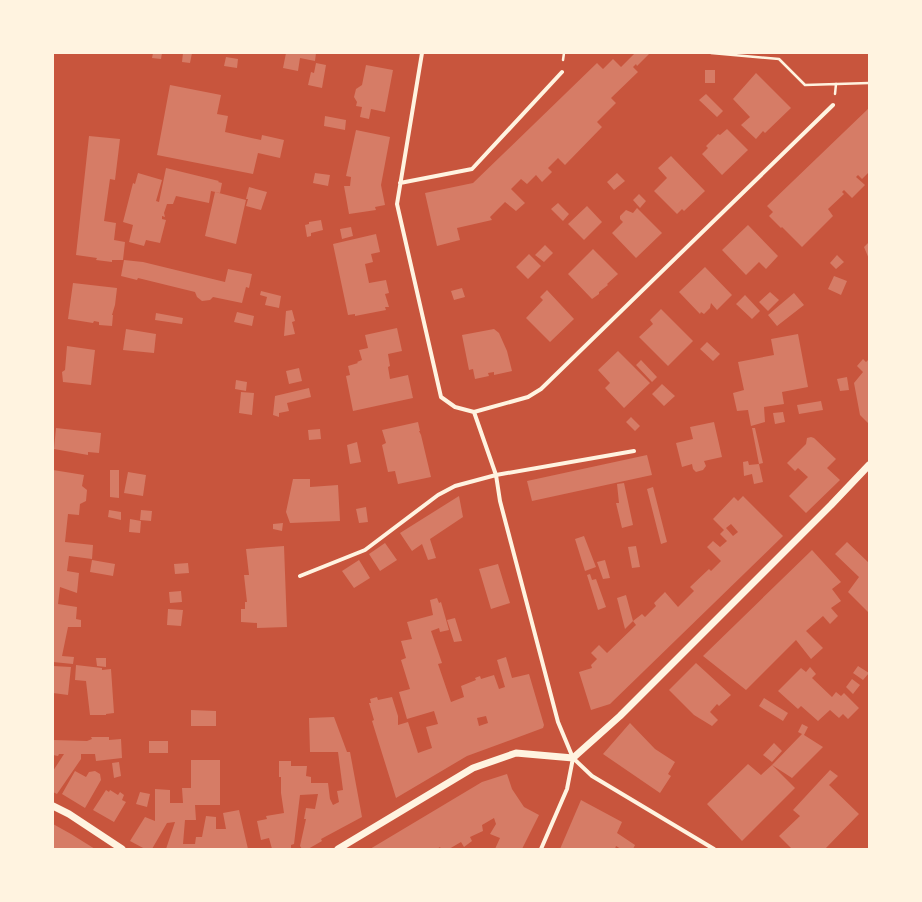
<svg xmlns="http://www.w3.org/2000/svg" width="922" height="902" viewBox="0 0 922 902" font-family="'Exo 2',sans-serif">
  <rect width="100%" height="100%" fill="#c8553d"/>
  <path fill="#d67c66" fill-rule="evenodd" d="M153,53h9l-1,6 -9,-1z
    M183,53h9l-2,10 -8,-1z
    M286,53h30l-1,8 -15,-3 -2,13 -15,-3z
    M635,53l14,1 -12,12 -1,-2 -3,3 5,5 -27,26 5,5 -19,19 5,5 -37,38 -7,-7 -10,10 4,4 -10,10 -6,-7 -9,9 -6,-5 -10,10 14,14 -9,8 -11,-9 -15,15 2,3 -35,8 3,12 -23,6 -12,-53 48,-10 124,-120 6,6 10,-10 8,8z
    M226,57l12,2 -1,9 -13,-2z
    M316,63l10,2 -4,23 -14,-3 3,-13 3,1z
    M366,65l27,5 -8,42 -14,-3 -2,10 -9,-2 2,-10 -6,-1 1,-4 -3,-5 2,-8 6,-4z
    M705,70h10v13h-10z
    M756,73l35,35 -26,25 -2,-2 -7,8 -15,-14 9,-8 -17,-18z
    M170,85l51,10 -4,19 11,2 -3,16 36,8 1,-5 22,5 -4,18 -22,-5 -5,21 -96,-19z
    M706,94l17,17 -6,6 -18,-17z
    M869,108v64l-7,7 -4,-4 -2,2 9,8 -13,13 -8,-8 -2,2 2,2 -16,15 5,7 -31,31 -20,-20 -1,1 -12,-12 4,-4 -6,-6z
    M325,116l21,4 -1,10 -21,-4z
    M727,129l21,21 -26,25 -20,-21 6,-6 -2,-2 12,-12 2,1z
    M356,130l34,7 -9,48 4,20 -10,2 1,3 -27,4 -5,-28h6l1,-9 -5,-1z
    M89,136l31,3 -5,41 -5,-1 -6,42 12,2 -2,17 11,2 -2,18h-11v2l-16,-2 1,-2 -21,-3z
    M671,156l34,35 -21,20 -2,-2 -5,5 -23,-23 13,-13 -9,-10z
    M166,168l53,13 -1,1 4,1 -2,10 -9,-2 -2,12 -33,-7 -3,8h-6l-3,9 1,4 -3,-1v3l4,1 -6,23 -14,-3 -2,6 -15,-4 4,-17 -10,-3 10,-39 2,1 3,-11 24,7 -6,21 3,1z
    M315,173l15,2 -2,11 -15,-3z
    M617,173l8,8 -11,9 -7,-8z
    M249,187l18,5 -6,18 -15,-4 2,-7h-2z
    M215,192l31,8 -10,44 -31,-8z
    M639,194l7,7 -6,7 -7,-8z
    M558,203l11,11 -6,7 -12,-12z
    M587,206l15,16 -18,18 -16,-16z
    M637,208l25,25 -26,25 -24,-25 11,-11 -3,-3v-3l6,-6 7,3z
    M321,220l2,10 -12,3v3l-4,1 -2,-12 4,-1v-2z
    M748,225l30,31 -12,13 -7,-7 -13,13 -24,-25z
    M351,227l2,9 -11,3 -2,-10z
    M376,234l4,18 -9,2 2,8 -8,2 4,19 17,-3 3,13 -4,1 4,13h-4l1,3 -31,6v-2l-7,1 -15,-71z
    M869,242v17l-5,-12z
    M545,245l8,8 -9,9 -9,-7z
    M593,249l25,25 -11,10 1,1 -9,7v2l-7,5 -24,-25z
    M529,254l12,12 -13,13 -12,-12z
    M837,255l7,7 -8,7 -6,-6z
    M124,260l19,2 82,20 3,-13 24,5 -3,14 -3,-1 -4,16 -29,-6 -3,3 -8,1 -5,-4 -2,-5 -57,-14 -1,2 -16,-4z
    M705,267l27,28 -15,15 -6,-7 -1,5 -6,6 -3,-2 -1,2 -21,-22z
    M834,276l13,5 -6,14 -13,-6z
    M73,283l44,5 -2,17 -3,10h1l-1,11 -13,-1v-3l-5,-1 -1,2 -25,-4z
    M462,288l3,9 -11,3 -3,-9z
    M547,290l27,29 -24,23 -24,-24 17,-18 -3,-3z
    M261,291l20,5 -2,12 -14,-3 2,-8 -7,-2z
    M770,292l9,8 -11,11 -9,-9z
    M794,293l10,12 -27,21 -9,-11z
    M745,295l15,16 -8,8 -16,-15z
    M661,309l32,32 -25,25 -29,-29 14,-13 -3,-4z
    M292,310l3,11 -3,1 3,12 -11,2 2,-25z
    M237,312l17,4 -2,10 -18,-4z
    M156,313l27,5 -1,6 -27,-4z
    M397,328l5,23 -14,3 2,12 -2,1 2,12 18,-4 5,23 -60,13 -7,-35 4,-1 -2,-9 10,-3 -1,-1 5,-2 -3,-10 9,-2 -3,-13z
    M126,329l30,5 -2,19 -31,-3z
    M494,329l5,4 8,18 5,20 -18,4v-3l-6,1 1,3 -14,3 -2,-10 -4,1 -7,-35z
    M798,334l10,53 -26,5 2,12 -20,3 1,15 -14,4 -3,-16 -11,1 -4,-18 11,-3 -6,-28 36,-7 -3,-16z
    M707,342l13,12 -7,7 -13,-12z
    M67,346l28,4 -4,35 -28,-3 -1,-10 3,-2z
    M618,351l32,32 -26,25 -19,-20 5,-5 -12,-13z
    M863,359l3,3 3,-3v65l-9,-9 -6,-32 9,-11 -6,-6z
    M641,360l16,17 -5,5 -16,-17z
    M299,368l3,13 -13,3 -3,-13z
    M847,377l2,13 -9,1 -3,-12z
    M236,380l11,2 -1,9 -11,-2z
    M662,384l13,12 -11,10 -12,-12z
    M309,388l2,9 -24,6 2,8 -10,2v4l-6,-2 2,-19z
    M241,392l13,1 -2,22 -13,-2z
    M821,401l2,9 -24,4 -2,-9z
    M783,412l2,10 -10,2 -2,-11z
    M631,417l9,9 -5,5 -9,-9z
    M418,422l2,9h-1l2,4 10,42 -33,7 -3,-13 -7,1 -6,-27 4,-2 -4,-13z
    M714,422l8,35 -18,4 2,5 -3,4 -7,2 -3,-3 -1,-5 -10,3 -6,-24 17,-4 -3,-12z
    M56,428l45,5 -2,20 -11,-1v3l-34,-6z
    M752,428h3l8,35 -4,1z
    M320,429l1,10 -12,1 -1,-10z
    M811,437l3,1 22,21 -9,9 13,12 -34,33 -17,-17 19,-19 -10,-9 -3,3 -8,-8 19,-19 1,-6z
    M357,442l4,20 -11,2 -3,-19z
    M647,455l5,20 -120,26 -5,-20z
    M748,461l1,4 10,-1 4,18 -9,2 -2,-10 -8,2 -1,-14z
    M53,470l31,5 -2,11 5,4 -1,11 -6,3 -1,11 -11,-1 -3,28 28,3 -1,14 -23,-3 -2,15 12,2 -2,20 -17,-6 -2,17 19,3 -1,12 5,1v7h-13l-6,29 12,1 -1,7 -20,-2z
    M110,470h9v28l-9,-1z
    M128,472l18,3 -3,21 -19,-3z
    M293,479h17v8l28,-2 2,36 -50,2 -4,-11z
    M624,483l9,42 -11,3 -6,-25h3l-2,-19z
    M653,487l14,55 -6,2 -14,-55z
    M459,496l4,21 -33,22 6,19 -8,2 -6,-16 -10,7 -12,-18z
    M743,496l40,40 -173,168 -19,6 -12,-38 13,-4 -1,-3 6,-6 -6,-6 8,-8 8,8 29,-28 -3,-4 9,-7 3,3 11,-11 -2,-3 11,-11 13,15 16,-16 -4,-4 19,-18 2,2 10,-10 -14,-14 6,-6 7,6 7,-6 -7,-7 4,-4 -11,-11 21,-22 4,4zM731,524l7,8 -5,4 -7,-8z
    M366,507l2,15 -9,1 -3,-14z
    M109,510l12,2v8l-13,-3z
    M141,510l11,1 -1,10 -11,-1z
    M130,519l11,2 -1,12 -11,-1z
    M283,523l-1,8 -9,-2v-5z
    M584,536l12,31 -11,4 -10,-32z
    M847,542l22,21v50l-21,-21 11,-15 -24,-23z
    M385,543l12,17 -17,11 -11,-17z
    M284,546l3,81 -30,1v-5l-16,-1v-13h4v-7h2l-3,-27h5l-3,-26z
    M636,546l4,21 -8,1 -4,-21z
    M812,550l29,32 -9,7 9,12 -10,7 7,8 -8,8 -7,-8 -17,15 17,17 -12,11 -15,-19 -50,50 -43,-34z
    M92,560l23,4 -2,12 -23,-4z
    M359,560l11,18 -16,10 -12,-17z
    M605,560l5,18 -7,1 -6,-17z
    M188,563l1,10 -14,1 -1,-10z
    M498,564l12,39 -19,6 -12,-40z
    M590,574l2,6 4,-1 10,28 -8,3 -11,-35z
    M181,591l1,11 -12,1 -1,-11z
    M626,595l7,26 -8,8 -8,-31z
    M437,598l2,5 2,-1 8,28 -9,2 -1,-4 -8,3 11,32 -4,1 13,38 13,-5 -3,-11 15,-6 -1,-2 5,-2 1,3 13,-4 5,14 6,-2 -8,-27 9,-3 6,21 17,-4 15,51 -1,3 -76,28 -71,42 -24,-77 2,-1 -5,-17h2l-1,-4 7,-2 1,3 14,-3 6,19v9l10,-3 10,31 14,-5 -6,-21 12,-3 -4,-13 -27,8 -8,-27 11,-3 -9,-29 5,-2 -5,-17 11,-2 -5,-17 26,-7 -3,-15zM486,716l2,7 -9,3 -2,-8z
    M168,609l15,1 -2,16 -14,-1z
    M455,618l7,23 -8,1 -7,-22z
    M96,658h10v9l-9,-1z
    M696,663l35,32 -12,11 -2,-2 -7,8 8,8 -6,6 -18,-11 -25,-25z
    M76,665l26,3v2l9,-1 3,44 -8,1v1h-16l-4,-34 -11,-1z
    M53,666l18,1 -3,28 -15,-2z
    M858,666l11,7 -6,7 -10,-7z
    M810,667l6,7 -4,4 20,19 4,-5 5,4 3,-3 15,15 -11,11 -5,-5 -4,4 -9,-8 -12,11 -17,-15 -3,3 -20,-18 23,-23 5,4z
    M852,679l8,6 -7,9 -7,-7z
    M764,698l24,15 -5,8 -24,-15z
    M191,710l25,1v15h-25z
    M334,717l13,35h3l12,65 -41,22 1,2 -14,8h-6l-2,-3 6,-27h-2l2,-11 9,1 3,-15 -18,1 -6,49 -3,1v4h-19l-3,-11 -8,2 -4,-19 10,-2 -1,-3 18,-3 -3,-20v-16h-2v-16h12v5h16l-1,10 5,1v6h17l2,16 3,6 6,-3 -2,-11 6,-1 -5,-38h-28l-1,-34z
    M630,723l25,26 20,13 -7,12 3,2 -11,17 -57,-39z
    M802,724l6,3 -4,8 19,12 -31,31 -20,-13 30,-31 -4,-2z
    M91,737h18v3l12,-1 1,19 -26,3 -1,-7h-14v5l-24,35 -4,-2v-21l11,-17h-5l-1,2 -5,-1v-15l34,1 5,-2z
    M149,741h19v12h-19z
    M774,743l8,8 -10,11 -9,-7z
    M191,760h29v45h-25l1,15h-11l-2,24h12l1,-7h6l4,-21 10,1v12h10l-3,-16 16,-3 9,39h-82l9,-27 -8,1 -15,26h-7l-15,-8 15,-24 10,4v-32l15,1v13h13l-1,-15h9z
    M119,762l2,14 -7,2 -2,-15z
    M748,764l13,11 11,-10 23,23 -53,53 -35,-37z
    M830,770l8,6 -9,9 30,29 -34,35h-33l-13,-13 21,-20 -7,-6z
    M75,771l11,6 3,-5 6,-1 5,3 1,6 -16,28 -23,-14z
    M507,774l5,15 12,18 15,8 -17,34h-27l5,-11 -10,-4 6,-10 -2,-6 -12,7 1,6 -13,6 2,4 -8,6 -3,-5 -12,7h-8l-1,-2 -3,2h-67l112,-67z
    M106,790l3,2 1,-2 8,5 2,-3 4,3 -2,5 4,2 -12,20 -21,-12z
    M140,792l10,2 -3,13 -11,-3z
    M581,800l41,22 -5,11 18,12 -2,4h-12l-5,-3 -1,3h-55z
    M53,824l18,10 24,15h-42z"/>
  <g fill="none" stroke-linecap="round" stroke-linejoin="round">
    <path stroke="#fff3e0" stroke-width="2.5" d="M711,53l68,6 26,26 64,-2
      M563,60l1,-7
      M835,94l1,-10"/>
    <path stroke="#fff3e0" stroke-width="4" d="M422,53l-25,151 44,193 14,10 19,5 54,-15 13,-8 292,-284
      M400,183l72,-14 90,-97
      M474,412l22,63 138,-24
      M300,576l65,-26 73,-55 17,-9 41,-11 4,26 58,221 15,36 19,18 122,73
      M541,849l26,-60 6,-31"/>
    <path stroke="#fff3e0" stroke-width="7" d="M53,806l16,8 53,35
      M338,849l135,-81 43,-15 57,5 47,-42 211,-211 38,-40"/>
  </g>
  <rect width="922" height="902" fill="none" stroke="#fff3e0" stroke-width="108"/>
</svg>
